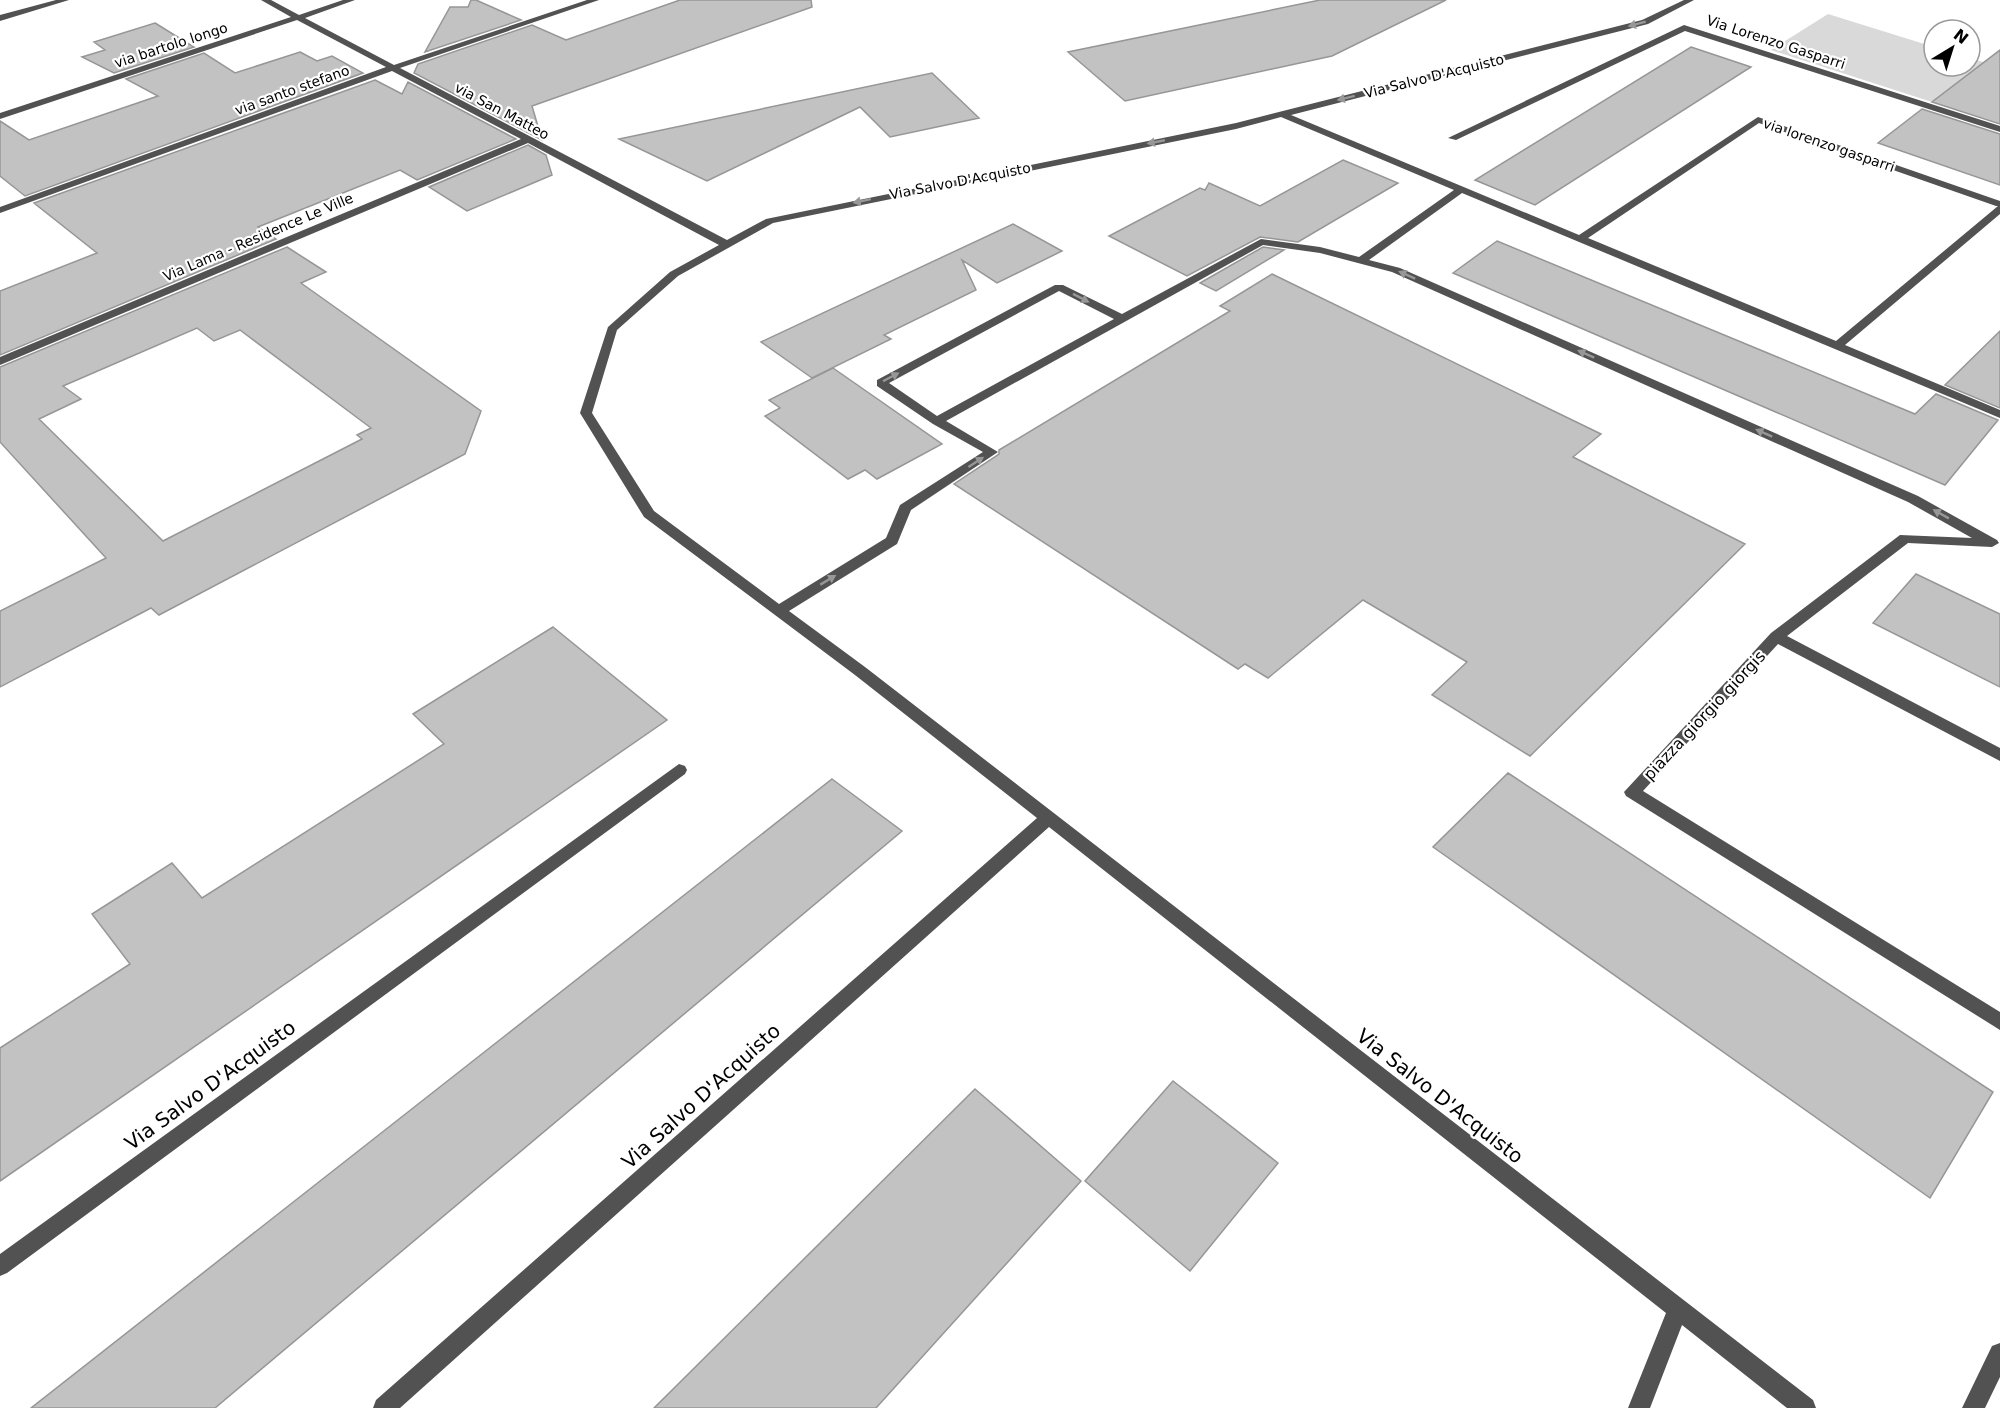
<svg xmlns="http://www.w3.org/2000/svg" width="2000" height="1408" viewBox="0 0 2000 1408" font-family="'DejaVu Sans',sans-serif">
  <rect width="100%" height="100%" fill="#fff"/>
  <path fill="#d9d9d9" d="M1828,14l106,33v19h36v-8l30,9v57l-229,-74z"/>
  <path fill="#c2c2c2" stroke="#969696" stroke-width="1.5" fill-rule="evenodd" d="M471,0h5l45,20 -96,32 25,-45h18z
    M680,0h131l1,7 -280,99 10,34 -128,-67 4,-9 114,-39 34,15z
    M1320,0h126l-114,56 -207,45 -57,-49z
    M155,23l39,24 -80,26 -32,-16 23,-7 -11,-8z
    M1691,47l60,20 -216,138 -60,-25z
    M2000,50v74l-68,-22z
    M300,52l17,9 15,-5 31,17 -338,123 -25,-20v-55l29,19 129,-44 -32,-17 78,-26 31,20z
    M932,73l47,45 -89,19 -30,-30 -153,74 -88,-42z
    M375,80l27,14 6,-12 108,57 -99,41 -17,-10 -142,57 18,12 -276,116v-64l97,-38 -63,-50z
    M1922,109l78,25v51l-122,-42z
    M528,145l18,10 6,20 -85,36 -38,-24z
    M1343,160l55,23 -100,59 -38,-5 -73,39 -78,-40 91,-48 5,2 4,-7 51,23z
    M1013,224l49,27 -65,32 -35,-23 14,30 -92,45 7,4 -79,39 -51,-36z
    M1497,241l418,173 21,-20 62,26 -53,65 -492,-212z
    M287,247l39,25 -25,11 180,128 -16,43 -306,161 -8,-7 -151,79v-76l106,-53 -106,-116v-75zM197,328l17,13 26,-11 131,98 -14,7 5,4 -199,102 -124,-122 42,-20 -18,-13z
    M1263,247l21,3 -68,41 -16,-8z
    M1272,274l329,160 -28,23 172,87 -215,212 -98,-61 35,-33 -104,-62 -95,78 -23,-14 -7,5 -284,-185 45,-30v-4l231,-139 -10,-5z
    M2000,331v77l-55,-23z
    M833,368l109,76 -65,35 -12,-9 -17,9 -83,-63 15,-8 -11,-8z
    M1916,574l84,40v73l-127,-64z
    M553,627l114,93 -667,461v-133l130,-84 -38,-50 80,-51 30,35 242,-154 -31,-30z
    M1508,773l485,319 -63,106 -497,-351z
    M832,779l70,52 -687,577h-184z
    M1173,1081l105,82 -88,108 -105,-90z
    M975,1089l106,92 -205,227h-222z"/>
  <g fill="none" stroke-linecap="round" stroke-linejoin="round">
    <path fill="#525252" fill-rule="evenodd" d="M56,0h13l-69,21v-6z
      M261,0h10l28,15 44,-15h12l-50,18 89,47 193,-65h12l-199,68 327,172 39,-21 470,-96 406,-103 42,-20h10l-46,24 -357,91 288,120 179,-118 242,84v13l-155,131 155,65v8l-538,-225 -93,67 31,8 518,228 79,44 2,3 -7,4 -84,-4 -121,93 213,112v13l-222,-117 -135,147 357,221v18l-374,-234 -2,-4 147,-159 129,-98 72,3 -64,-36 -516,-230 -72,-19 -57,-8 -317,176 52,31 -87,58 -14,34 -108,67 76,56 948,733 3,8h-29l-105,-83 -32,83h-22l38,-95 -617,-486 -649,581h-27l3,-8 661,-582 -182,-143 -211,-158 -64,-104 28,-86 62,-55 49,-27 -191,-102 -528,222v-8l521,-218 -129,-68 -392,142v-6l386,-140 -89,-47 -297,99v-6l291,-96zM1281,117l173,73 -95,67 -39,-10 -59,-8 -139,75 -59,-29h-8l-178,95v6l56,38 50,28 -83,53 -14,33 -107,66 -125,-93 -62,-98 25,-83 61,-54 95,-53 463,-94zM1759,123l237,83h2l-162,135 -248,-103zM1059,291l55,28 -177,97 -48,-33z
      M1684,25l316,101v6l-315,-101 -229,109 -8,-2z
      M679,764l6,2 2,4 -2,4 -678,499 -7,3v-22z
      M2000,1343v34l-15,31h-23l30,-62z"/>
  </g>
  <defs><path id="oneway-solid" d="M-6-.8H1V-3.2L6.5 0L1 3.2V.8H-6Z" transform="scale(1.5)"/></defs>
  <g fill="#979797">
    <use href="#oneway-solid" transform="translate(1637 24) rotate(165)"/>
    <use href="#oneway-solid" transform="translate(1346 98) rotate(166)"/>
    <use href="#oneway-solid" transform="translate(1156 142) rotate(169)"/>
    <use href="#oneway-solid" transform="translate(862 201) rotate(168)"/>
    <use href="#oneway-solid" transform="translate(1407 275) rotate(-156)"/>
    <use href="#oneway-solid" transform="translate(1081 298) rotate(27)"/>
    <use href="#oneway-solid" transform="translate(1586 354) rotate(-156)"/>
    <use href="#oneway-solid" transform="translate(891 377) rotate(-28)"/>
    <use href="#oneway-solid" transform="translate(1764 433) rotate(-156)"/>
    <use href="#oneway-solid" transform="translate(976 462) rotate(-33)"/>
    <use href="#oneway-solid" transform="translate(1941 514) rotate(-151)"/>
    <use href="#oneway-solid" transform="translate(828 580) rotate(-31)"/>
  </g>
  <g text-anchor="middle" stroke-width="4.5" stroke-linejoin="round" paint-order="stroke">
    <g font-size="14" fill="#000" stroke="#fff">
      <text transform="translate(1776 42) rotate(18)" y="5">Via Lorenzo Gasparri</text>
      <text transform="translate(171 45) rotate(-18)" y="5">via bartolo longo</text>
      <text transform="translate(1434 76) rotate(-14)" y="5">Via Salvo D'Acquisto</text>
      <text transform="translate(292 90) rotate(-20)" y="5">via santo stefano</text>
      <text transform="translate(502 111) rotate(28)" y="5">via San Matteo</text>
      <text transform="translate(1829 145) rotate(19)" y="5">via lorenzo gasparri</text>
      <text transform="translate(960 181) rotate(-11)" y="5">Via Salvo D'Acquisto</text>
      <text transform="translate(258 237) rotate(-23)" y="5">Via Lama - Residence Le Ville</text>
    </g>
    <g font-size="16" fill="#000" stroke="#fff">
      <text transform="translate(1704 715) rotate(-47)" y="6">piazza giorgio giorgis</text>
    </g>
    <g font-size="20" fill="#000" stroke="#fff">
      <text transform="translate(210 1085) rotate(-36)" y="7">Via Salvo D'Acquisto</text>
      <text transform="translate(701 1096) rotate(-42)" y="7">Via Salvo D'Acquisto</text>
      <text transform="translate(1440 1096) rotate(38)" y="7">Via Salvo D'Acquisto</text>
    </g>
  </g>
  <g transform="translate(1952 48) rotate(38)"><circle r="28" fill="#ffffff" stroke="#999999" stroke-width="1.5"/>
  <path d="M0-4.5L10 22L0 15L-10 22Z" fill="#000000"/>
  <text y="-9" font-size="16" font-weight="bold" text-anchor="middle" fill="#000000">N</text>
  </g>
</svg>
